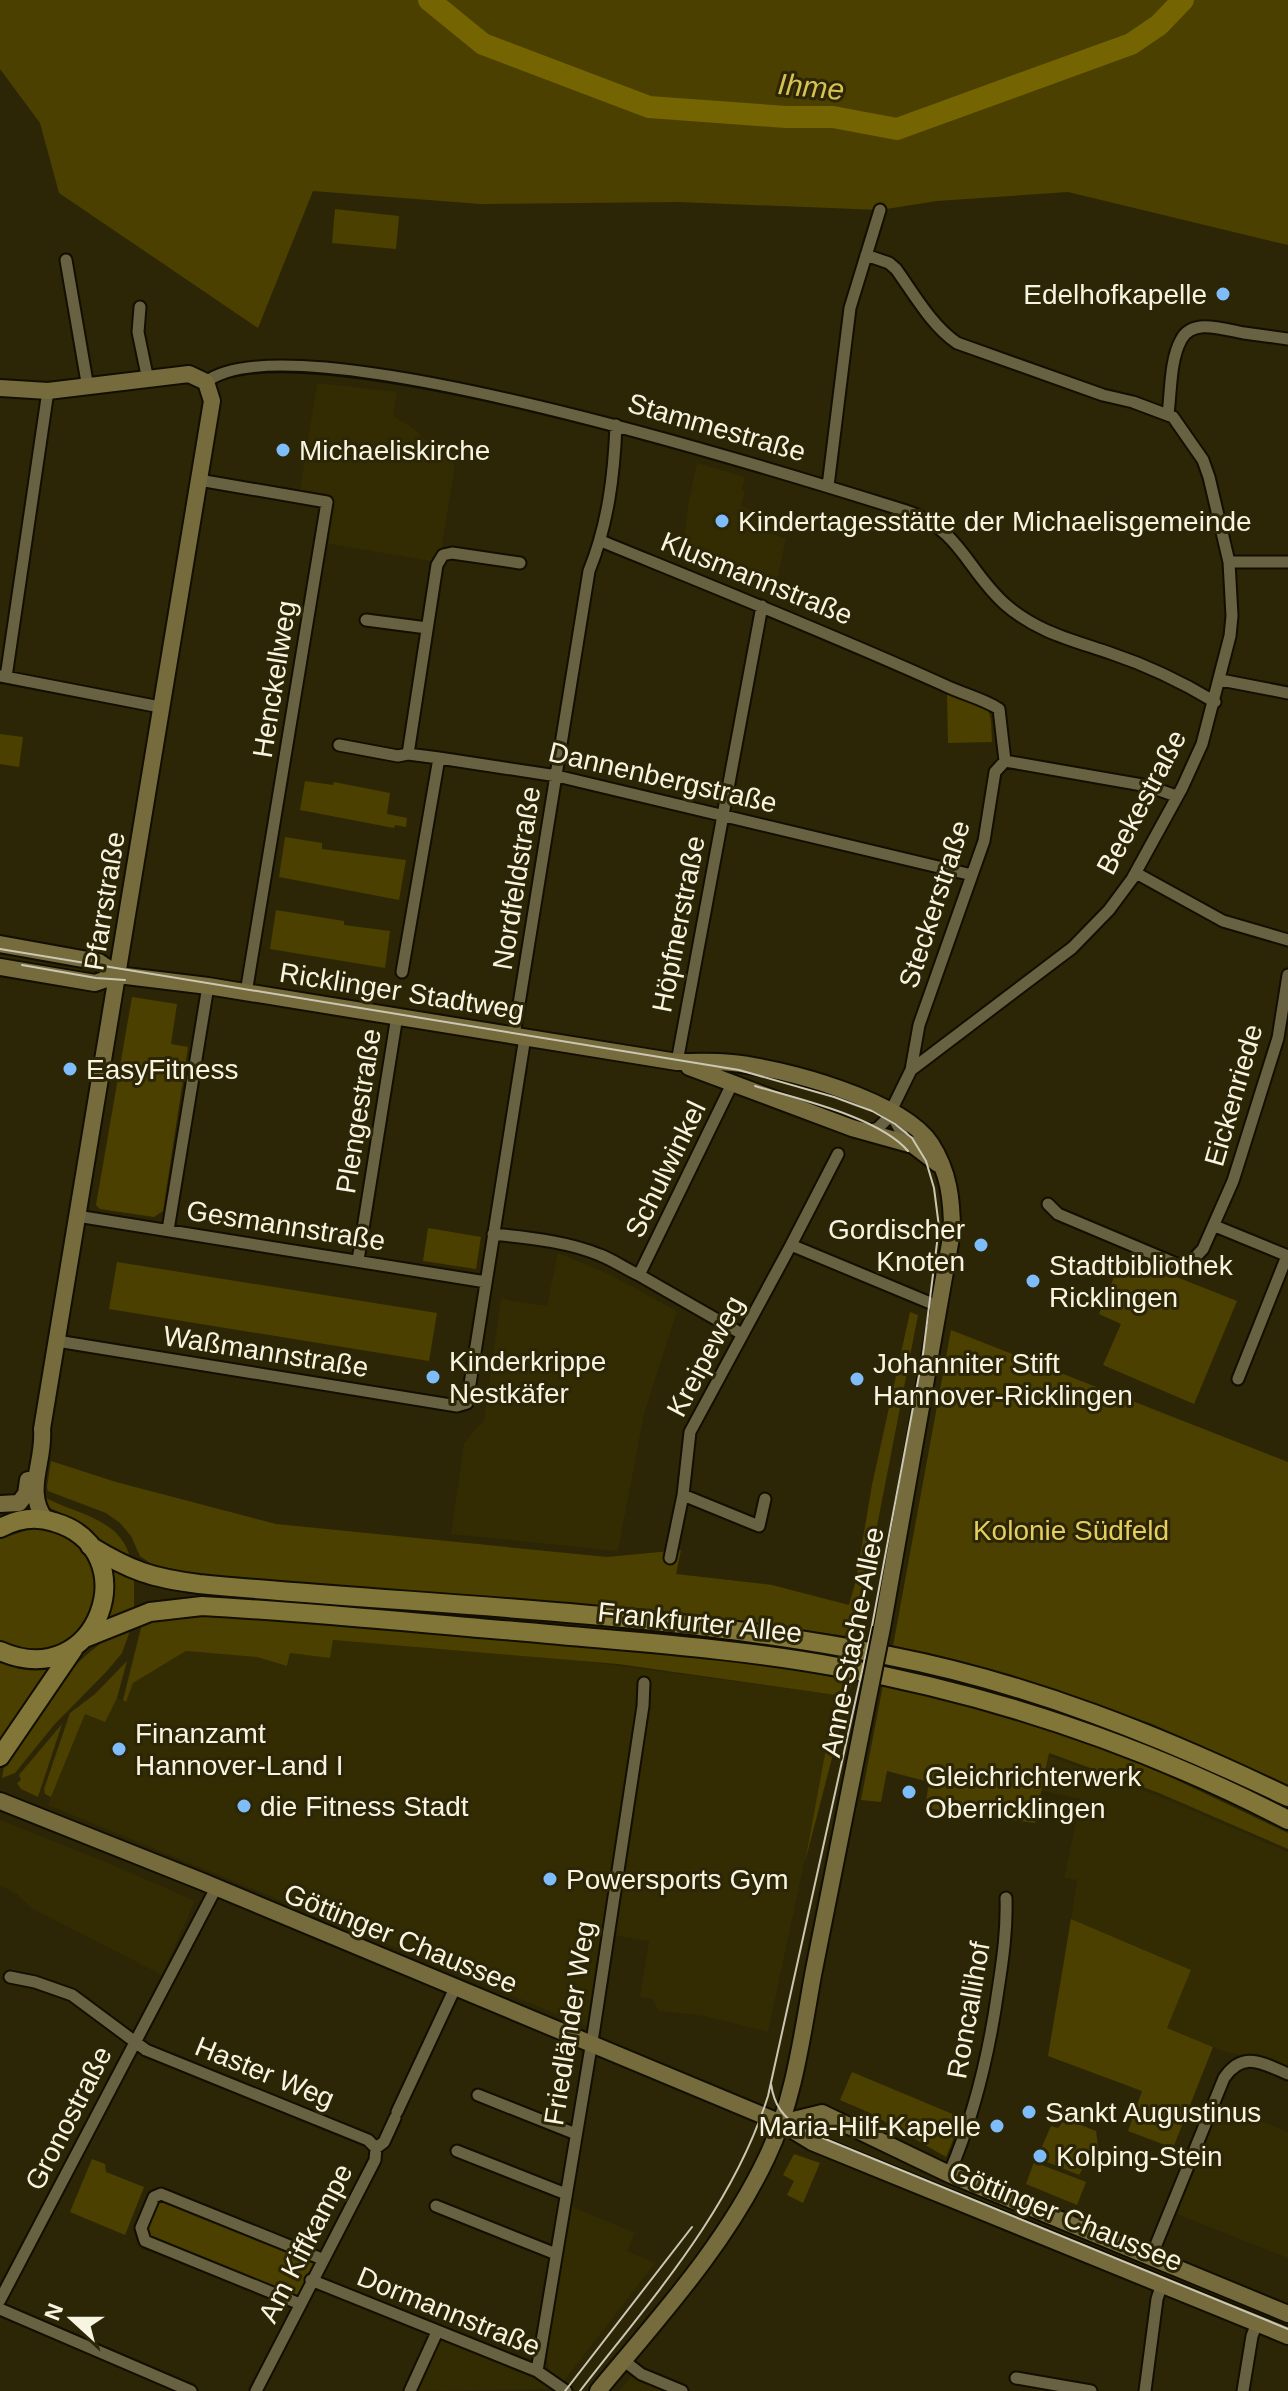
<svg xmlns="http://www.w3.org/2000/svg" width="1288" height="2391" viewBox="0 0 1288 2391" font-family="Helvetica,sans-serif">
  <rect width="100%" height="100%" fill="#2c2607"/>
  <path fill="#332b02" d="M317,383l80,9 -4,24 17,10 45,39 -15,92 -4,5 -111,-19 8,-47 -33,-6z
    M697,463l48,14 -3,12 3,2 -4,15 16,6 1,18 28,8 -12,58 -93,-37 8,-58z
    M558,1253l51,21 68,37 -33,103 -26,137 -167,-17 13,-91 20,-23 17,-121 46,7z
    M333,1640l242,20 262,35 -22,117 -47,220 -68,-17 -41,-4 -7,-12 -12,-2 9,-56 -43,-7 -15,94 -543,-223 37,-92 20,9 12,-24 9,3 7,-18 53,-32 71,6 31,9 2,-13 40,5z
    M1049,1756l108,39 131,57v215l-30,-13 -18,1 -17,-4 -56,-23 24,-58 -120,-51 6,-39 -13,-2 17,-79 -38,-8z
    M0,1820l106,42 89,39 -33,74 -131,-67 -13,-13 -18,-10z
    M1221,2105l67,27v126l-111,-44z
    M568,2205l67,28 -8,18 28,12 -91,118 -15,-11 -4,-21z
    M437,2337l99,40 21,12 -144,2z
    M633,2374l41,17h-55z"/>
  <path fill="#4b4000" d="M0,0h1288v245l-220,-53 -131,9 -57,9 -202,-8 -198,2 -167,-13 -55,137 -199,-135 -19,-70 -40,-54z
    M335,209l64,7 -3,33 -64,-6z
    M947,694l41,15 3,11 1,22 -44,1z
    M0,734l23,3 -4,30 -19,-3z
    M305,781l28,4 1,-3 56,11 -3,21 20,4 -1,9 -11,-2 -1,3 -94,-18z
    M285,837l37,6v6l84,11 -7,40 -120,-23z
    M276,910l68,11v4l46,6 -5,37 -115,-19z
    M132,997l45,7 -6,40 17,3 -25,164 -9,6 -54,-8 -4,-4z
    M428,1228l53,9 -5,32 -53,-8z
    M1121,1260l29,12 9,-2 78,31 -43,103 -91,-39 18,-41 -22,-10z
    M117,1262l320,51 -8,48 -320,-52z
    M910,1312l8,3 -60,309 -4,13 -163,-22 -225,-17 -232,-19 -64,-8 -20,-8 -10,-7 -9,-20 -11,-13 -14,-10 -58,-22 -1,-4 4,-26 65,21 160,42 331,33 74,-7 -5,24 96,11 77,20 7,-25 16,-95z
    M951,1330l337,132v323l-138,-62 -257,-77z
    M42,1496c32,18 77,21 88,61l-14,-5 -37,-29 -32,-17z
    M31,1529c45,1 79,41 60,87 -14,34 -61,44 -91,26v-103z
    M113,1569l21,11v27l-22,12 -3,-2 6,-24z
    M199,1612l430,37 147,17 76,15 -47,181 31,-167 -218,-31 -285,-24 -3,18 -40,-5 -3,13 -30,-9 -71,-6 -53,32 -7,19 -3,-2 19,-76 23,-8z
    M132,1625l-10,28 -15,18 -53,54 -39,48 -13,5 2,-12c37,-57 64,-111 128,-141z
    M127,1661l-10,37 -12,24 -20,-8 -34,83 -6,-3 -1,-5 26,-76 25,-19z
    M0,1662l20,6h29l-49,73z
    M883,1685l163,42 74,26 168,80v16l-129,-56 -110,-40 -14,70 -110,-15 4,-26 -42,-11 -6,31 -20,-2z
    M62,1724l-24,73 -17,-8 -4,-6 4,-3 -2,-5z
    M1071,1919l120,51 -24,58 46,19 -40,101 -45,-17 14,-40 -94,-35z
    M852,2072l110,46 -16,39 -78,-45 -28,-12z
    M1065,2119l31,12 3,22 -15,13 -5,9 -42,-17 14,-32 7,2z
    M794,2154l26,9 -17,40 -16,-8 7,-14 -11,-6z
    M92,2159l13,5 1,8 38,15 -19,48 -55,-23z
    M1034,2162l52,20 -9,23 -51,-21z
    M154,2197l168,62 -22,45 -155,-63 -4,-13z"/>
  <g fill="none" stroke-linecap="round" stroke-linejoin="round">
    <path stroke="#746402" stroke-width="22" d="M429,0l54,44 166,63 137,10h47l64,12 234,-85 28,-19 24,-25"/>
    <g stroke="#130f00" stroke-width="15">
      <path id="street" d="M866,255l23,8 7,6c18,25 35,56 61,74l146,52 30,7 40,15 30,43 6,17 20,85 3,54 -2,20 -28,108 -20,44 -50,91 -23,31 -37,38 -161,122 -24,49 -9,9 -11,3
        M66,260l22,128
        M140,307l-2,25 10,48
        M206,382c85,-67 588,94 700,129 55,18 61,60 100,94 31,27 66,35 104,48 36,12 72,29 105,49
        M1168,414c3,-23 2,-54 13,-74 11,-23 44,-10 63,-7 15,2 29,4 44,6
        M199,480l128,22 -81,491
        M828,486l22,-178 30,-98
        M601,541c115,47 230,93 343,144 18,9 38,13 55,24l6,52 -10,11 -11,69 -65,184 -8,45
        M1229,562h59
        M366,620l61,8
        M0,676l160,31
        M6,677l42,-286
        M1221,680l67,13
        M339,745l59,11 10,-2 31,4 118,18 415,99
        M408,754l29,-189 6,-10 9,-2 68,10
        M1005,761l143,25 28,10
        M1136,873l87,48 65,19
        M402,972l37,-214
        M514,1035l75,-464c19,-47 25,-95 27,-146
        M677,1062l85,-456
        M890,1112l18,32
        M1048,1204l10,10 121,51h9l15,-16 30,-68 45,-143 10,-63
        M77,1216l409,66
        M1215,1226l73,30
        M168,1230l40,-244
        M493,1234c36,4 73,7 107,21 13,5 26,14 39,20l93,-191
        M791,1245l47,-91
        M358,1260l39,-244
        M639,1275l103,59
        M57,1341l400,65 10,-3 58,-366
        M1238,1379l49,-123
        M683,1495l76,31 6,-27
        M670,1558l13,-63 7,-63 101,-187 149,62
        M10,1977l25,5 37,13 74,55 222,90 8,8
        M478,2095l98,39
        M397,2112l58,-124
        M457,2151l109,43
        M949,2174c26,-60 40,-120 49,-184 5,-32 9,-61 8,-92
        M436,2206l120,48
        M1151,2257l73,-179c19,-28 38,-15 64,-4
        M311,2280l226,91 29,20
        M0,2300l216,-412
        M300,2304l-155,-63 -4,-13 13,-31 7,-3 161,65
        M0,2309l191,82
        M623,2360l18,14 41,17
        M537,2371l57,-342 49,-323 1,-23
        M1016,2378l75,13
        M256,2391l119,-231 1,-12 8,-6 11,-24
        M410,2391l27,-59
        M1145,2391l12,-92 5,-15
        M1243,2391l9,-55 5,-13"/>
    </g>
    <g stroke="#130f00" stroke-width="20">
      <path id="secondary" d="M0,388l48,3 141,-17 17,8 6,19 -170,1028c3,33 -18,61 3,90
        M0,944l99,18 19,13
        M0,967l95,16 23,-8 90,11 469,76c18,0 37,-1 55,1 51,5 170,37 199,81 18,28 21,56 21,88l-70,396
        M689,1067l163,61 61,17 25,19
        M0,1504l19,-1 7,-9 2,-14
        M0,1801l201,80 580,242 31,19 476,194
        M781,2123l41,-10 127,61 339,140
        M598,2391c62,-75 127,-145 169,-234 27,-56 35,-121 46,-182 18,-89 35,-178 53,-267"/>
    </g>
    <g stroke="#130f00" stroke-width="22">
      <path id="primary" d="M0,1528c17,-9 36,-12 54,-6 94,27 45,173 -54,129
        M90,1546c41,25 62,32 109,38 230,22 464,26 691,72 139,27 271,80 398,141
        M85,1638l65,-26 52,-6c108,6 216,17 325,26 104,10 208,16 311,35 156,28 309,80 450,153
        M0,1757l73,-107"/>
    </g>
    <use href="#street" stroke="#686142" stroke-width="11"/>
    <use href="#secondary" stroke="#756b3d" stroke-width="16"/>
    <use href="#primary" stroke="#817538" stroke-width="18"/>
    <path stroke="#cbc7b2" stroke-width="2" d="M0,949l739,121 95,27 38,14 23,13 17,14 14,23 8,27 5,39 -16,127 -51,272 -104,470c-36,114 -116,202 -188,295
      M22,965l74,13 29,2
      M755,1086c43,13 124,31 153,65
      M771,2084c3,21 12,33 30,45l487,200
      M565,2391l127,-164"/>
    <g stroke="#130f00" stroke-width="20" stroke-linecap="butt">
      <path id="secondary-bridge" d="M866,1708l16,-80"/>
    </g>
    <use href="#secondary-bridge" stroke="#756b3d" stroke-width="16"/>
  </g>
  <g fill="#7ebdf9" stroke="#2c2607" stroke-width="3">
    <circle cx="1223" cy="294" r="8"/>
    <circle cx="283" cy="450" r="8"/>
    <circle cx="722" cy="521" r="8"/>
    <circle cx="70" cy="1069" r="8"/>
    <circle cx="981" cy="1245" r="8"/>
    <circle cx="1033" cy="1281" r="8"/>
    <circle cx="433" cy="1377" r="8"/>
    <circle cx="857" cy="1379" r="8"/>
    <circle cx="119" cy="1749" r="8"/>
    <circle cx="909" cy="1792" r="8"/>
    <circle cx="244" cy="1806" r="8"/>
    <circle cx="550" cy="1879" r="8"/>
    <circle cx="1029" cy="2112" r="8"/>
    <circle cx="997" cy="2126" r="8"/>
    <circle cx="1040" cy="2156" r="8"/>
  </g>
  <g text-anchor="middle" stroke-width="6" stroke-linejoin="round" paint-order="stroke">
    <g font-size="28" fill="#f8f4e2" stroke="#2c2607" text-anchor="start">
      <text x="1207" y="304" text-anchor="end">Edelhofkapelle</text>
      <text x="299" y="460">Michaeliskirche</text>
      <text x="738" y="531">Kindertagesstätte der Michaelisgemeinde</text>
      <text x="86" y="1079">EasyFitness</text>
      <text x="965" y="1239" text-anchor="end">Gordischer<tspan x="965" dy="32">Knoten</tspan></text>
      <text x="1049" y="1275">Stadtbibliothek<tspan x="1049" dy="32">Ricklingen</tspan></text>
      <text x="449" y="1371">Kinderkrippe<tspan x="449" dy="32">Nestkäfer</tspan></text>
      <text x="873" y="1373">Johanniter Stift<tspan x="873" dy="32">Hannover-Ricklingen</tspan></text>
      <text x="135" y="1743">Finanzamt<tspan x="135" dy="32">Hannover-Land I</tspan></text>
      <text x="925" y="1786">Gleichrichterwerk<tspan x="925" dy="32">Oberricklingen</tspan></text>
      <text x="260" y="1816">die Fitness Stadt</text>
      <text x="566" y="1889">Powersports Gym</text>
      <text x="1045" y="2122">Sankt Augustinus</text>
      <text x="981" y="2136" text-anchor="end">Maria-Hilf-Kapelle</text>
      <text x="1056" y="2166">Kolping-Stein</text>
    </g>
    <g font-size="28" fill="#f8f4e2" stroke="#2c2607">
      <text transform="translate(717 427) rotate(16)" y="10">Stammestraße</text>
      <text transform="translate(757 578) rotate(22)" y="10">Klusmannstraße</text>
      <text transform="translate(274 679) rotate(-81)" y="10">Henckellweg</text>
      <text transform="translate(663 777) rotate(13)" y="10">Dannenbergstraße</text>
      <text transform="translate(1141 802) rotate(-62)" y="10">Beekestraße</text>
      <text transform="translate(516 878) rotate(-81)" y="10">Nordfeldstraße</text>
      <text transform="translate(104 901) rotate(-81)" y="10">Pfarrstraße</text>
      <text transform="translate(934 904) rotate(-72)" y="10">Steckerstraße</text>
      <text transform="translate(678 924) rotate(-79)" y="10">Höpfnerstraße</text>
      <text transform="translate(402 991) rotate(9)" y="10">Ricklinger Stadtweg</text>
      <text transform="translate(1233 1095) rotate(-74)" y="10">Eickenriede</text>
      <text transform="translate(358 1111) rotate(-81)" y="10">Plengestraße</text>
      <text transform="translate(665 1169) rotate(-64)" y="10">Schulwinkel</text>
      <text transform="translate(286 1225) rotate(9)" y="10">Gesmannstraße</text>
      <text transform="translate(266 1351) rotate(9)" y="10">Waßmannstraße</text>
      <text transform="translate(705 1356) rotate(-62)" y="10">Kreipeweg</text>
      <text transform="translate(700 1622) rotate(6)" y="10">Frankfurter Allee</text>
      <text transform="translate(852 1642) rotate(-79)" y="10">Anne-Stache-Allee</text>
      <text transform="translate(401 1938) rotate(22)" y="10">Göttinger Chaussee</text>
      <text transform="translate(968 2010) rotate(-80)" y="10">Roncallihof</text>
      <text transform="translate(569 2023) rotate(-81)" y="10">Friedländer Weg</text>
      <text transform="translate(265 2072) rotate(22)" y="10">Haster Weg</text>
      <text transform="translate(68 2118) rotate(-63)" y="10">Gronostraße</text>
      <text transform="translate(1066 2216) rotate(22)" y="10">Göttinger Chaussee</text>
      <text transform="translate(305 2243) rotate(-63)" y="10">Am Kiffkampe</text>
      <text transform="translate(449 2311) rotate(22)" y="10">Dormannstraße</text>
    </g>
    <g font-size="28" fill="#e4ce5e" stroke="#2c2607">
      <text x="1071" y="1540">Kolonie Südfeld</text>
    </g>
    <g font-size="30" font-style="italic" fill="#d8c251" stroke="#2c2607">
      <text transform="translate(811 87) rotate(5)" y="10">Ihme</text>
    </g>
  </g>
  <g transform="translate(72 2319) rotate(291)" stroke="#2c2607" stroke-width="6" paint-order="stroke">
  <path d="M0-6L14 30L0 20L-14 30Z" fill="#f8f4e2"/>
  <text y="-12" font-size="22" font-weight="bold" text-anchor="middle" fill="#f8f4e2">N</text>
  </g>
</svg>
